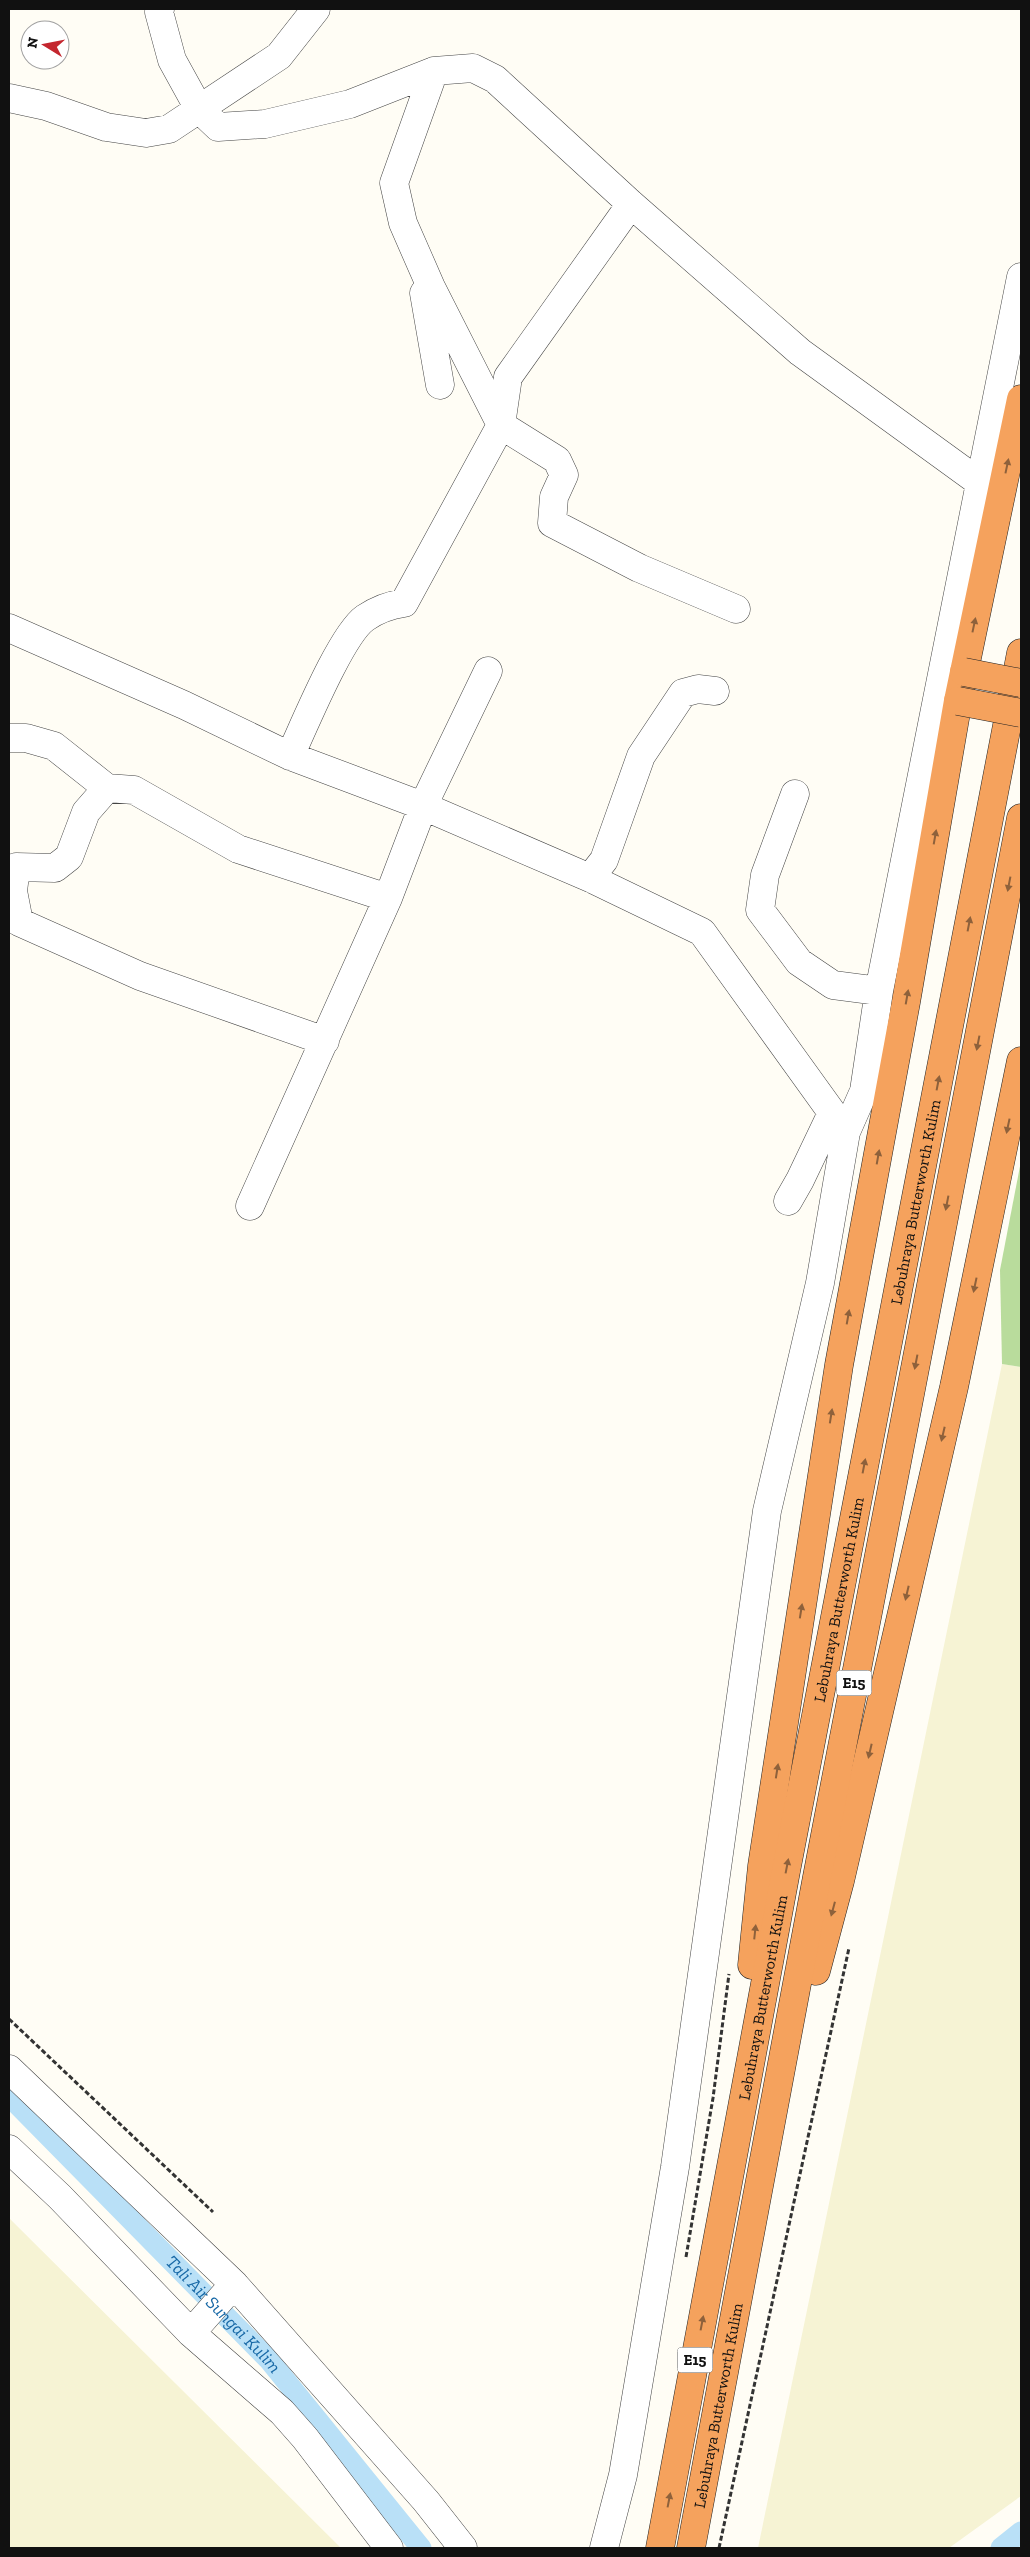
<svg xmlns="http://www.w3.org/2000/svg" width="1030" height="2557" viewBox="0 0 1030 2557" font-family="'Zilla Slab',serif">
  <rect width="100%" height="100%" fill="#fffdf5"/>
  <path fill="#f6f3d4" d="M1002,1364l19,3v1129l-72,52h-191z
    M9,2218l332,330h-332z"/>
  <path fill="#b9dc9c" d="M1021,1161v206l-19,-3 -2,-94z"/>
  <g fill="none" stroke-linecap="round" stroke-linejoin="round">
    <g stroke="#b9e0f7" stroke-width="21">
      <path id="s1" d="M9,2096l260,264 152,188"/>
      <path d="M1001,2548l20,-16"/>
    </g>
    <g stroke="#444" stroke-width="29">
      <path id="minor" d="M160,9l-1,3 13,48 27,49 19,18 47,-3 85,-20 84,-33 39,-3 22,11 136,125 169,148 179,130
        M434,71l-40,112 9,40 28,64 70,138 56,35 7,15 -10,22 -2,26 87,45 97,41
        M9,98l37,8 60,21 40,6 23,-4 110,-73 37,-47
        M424,293l16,92
        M9,628l175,77 106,51 133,50 167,72 112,54 144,200
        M9,738h17l28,8 53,42 27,2 104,59 150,49
        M290,756c14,-30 51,-121 75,-138 13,-9 25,-13 39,-15l97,-178 7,-48 123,-173
        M107,788l-21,24 -17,45 -14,11 -39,-1 -3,24 6,31 121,54 185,65
        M795,794l-30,81 -5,35 39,52 34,23 46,6
        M590,878l14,-18 37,-104 42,-63 15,-4 17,2
        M788,1201l12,-21 31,-65
        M250,1206l138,-308 35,-92 65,-135
        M9,2069l225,215 192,217 37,47
        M9,2149l51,48 131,136 91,79 23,26 84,110
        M191,2333l43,-49
        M604,2548l19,-73 52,-308 92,-656 53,-228 26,-151 18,-41 15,-100 142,-714"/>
    </g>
    <g stroke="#222" stroke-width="29">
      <g id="highway">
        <path d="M752,1965l10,-99 77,-501 67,-363 52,-301 63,-302"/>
        <path d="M816,1971l24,-90 114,-494 67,-326"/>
        <path id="s2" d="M660,2548l126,-677 235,-1218"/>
        <path id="s3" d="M691,2548l126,-671 204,-1059"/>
      </g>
    </g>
    <path stroke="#333" stroke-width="3" stroke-dasharray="5 2.5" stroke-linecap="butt" d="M9,2019l204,193
      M686,2257l27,-159 16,-124
      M719,2548l130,-600"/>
    <use href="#minor" stroke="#fff" stroke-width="28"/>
    <use href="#highway" stroke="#f5a25d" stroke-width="28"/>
    <g stroke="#222" stroke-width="29" stroke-linecap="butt">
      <path id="highway-bridge" d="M964,672l57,11
        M958,701l63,12"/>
    </g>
    <use href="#highway-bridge" stroke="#f5a25d" stroke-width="28"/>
  </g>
  <defs><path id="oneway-solid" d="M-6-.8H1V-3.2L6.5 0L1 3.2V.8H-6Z" transform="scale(1.25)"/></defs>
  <g fill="#8e613b">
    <use href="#oneway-solid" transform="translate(1007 466) rotate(-78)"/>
    <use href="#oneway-solid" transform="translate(974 625) rotate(-78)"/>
    <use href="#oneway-solid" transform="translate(935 837) rotate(-80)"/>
    <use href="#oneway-solid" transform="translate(1009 884) rotate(101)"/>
    <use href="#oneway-solid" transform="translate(969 924) rotate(-79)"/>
    <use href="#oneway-solid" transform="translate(907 997) rotate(-80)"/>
    <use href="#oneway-solid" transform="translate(978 1043) rotate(101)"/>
    <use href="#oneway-solid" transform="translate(938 1083) rotate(-79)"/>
    <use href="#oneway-solid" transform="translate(1008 1126) rotate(102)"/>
    <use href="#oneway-solid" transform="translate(878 1157) rotate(-80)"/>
    <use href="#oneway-solid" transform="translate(947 1203) rotate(101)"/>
    <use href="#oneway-solid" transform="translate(975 1285) rotate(102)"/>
    <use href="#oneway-solid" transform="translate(848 1317) rotate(-80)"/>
    <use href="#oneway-solid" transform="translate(916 1362) rotate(101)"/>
    <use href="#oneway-solid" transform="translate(831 1416) rotate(-81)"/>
    <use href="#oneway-solid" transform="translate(943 1434) rotate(103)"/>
    <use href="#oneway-solid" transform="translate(864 1466) rotate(-79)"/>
    <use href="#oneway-solid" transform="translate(907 1593) rotate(103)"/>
    <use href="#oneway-solid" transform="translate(801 1611) rotate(-81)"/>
    <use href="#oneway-solid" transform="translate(870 1751) rotate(103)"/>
    <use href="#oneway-solid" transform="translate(777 1771) rotate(-81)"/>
    <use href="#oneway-solid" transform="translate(787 1866) rotate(-79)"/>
    <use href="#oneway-solid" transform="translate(833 1909) rotate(105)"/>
    <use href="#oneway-solid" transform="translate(755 1932) rotate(-84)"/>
    <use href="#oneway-solid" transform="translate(702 2323) rotate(-79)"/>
    <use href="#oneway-solid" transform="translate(669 2500) rotate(-79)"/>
  </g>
  <g text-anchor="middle" stroke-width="5" stroke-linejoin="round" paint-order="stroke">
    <g fill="#fff" stroke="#585858" stroke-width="1">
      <rect x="836.5" y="1670.5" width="35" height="25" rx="4"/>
      <rect x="677.5" y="2347.5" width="35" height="25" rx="4"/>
    </g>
    <g font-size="15" font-weight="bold" fill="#111">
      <text x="854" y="1688">E15</text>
      <text x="695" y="2365">E15</text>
    </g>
    <g font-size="16" fill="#111" stroke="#fff">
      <text dy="6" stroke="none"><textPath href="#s2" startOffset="1370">Lebuhraya Butterworth Kulim</textPath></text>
      <text dy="6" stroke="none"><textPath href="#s2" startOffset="965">Lebuhraya Butterworth Kulim</textPath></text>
      <text dy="6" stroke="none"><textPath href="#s2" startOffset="560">Lebuhraya Butterworth Kulim</textPath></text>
      <text dy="6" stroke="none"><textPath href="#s3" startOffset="145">Lebuhraya Butterworth Kulim</textPath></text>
    </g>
    <g font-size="18" font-style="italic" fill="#1768a6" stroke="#fff">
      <text dy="6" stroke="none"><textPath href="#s1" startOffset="306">Tali Air Sungai Kulim</textPath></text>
    </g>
  </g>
  <rect width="1030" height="2557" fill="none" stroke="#111111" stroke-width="20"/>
  <g transform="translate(45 45) rotate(280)"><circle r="24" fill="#ffffff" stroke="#a0a0a0"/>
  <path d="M0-4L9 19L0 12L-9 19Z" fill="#c4262e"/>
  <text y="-8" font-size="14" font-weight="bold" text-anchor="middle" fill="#111111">N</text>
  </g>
</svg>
